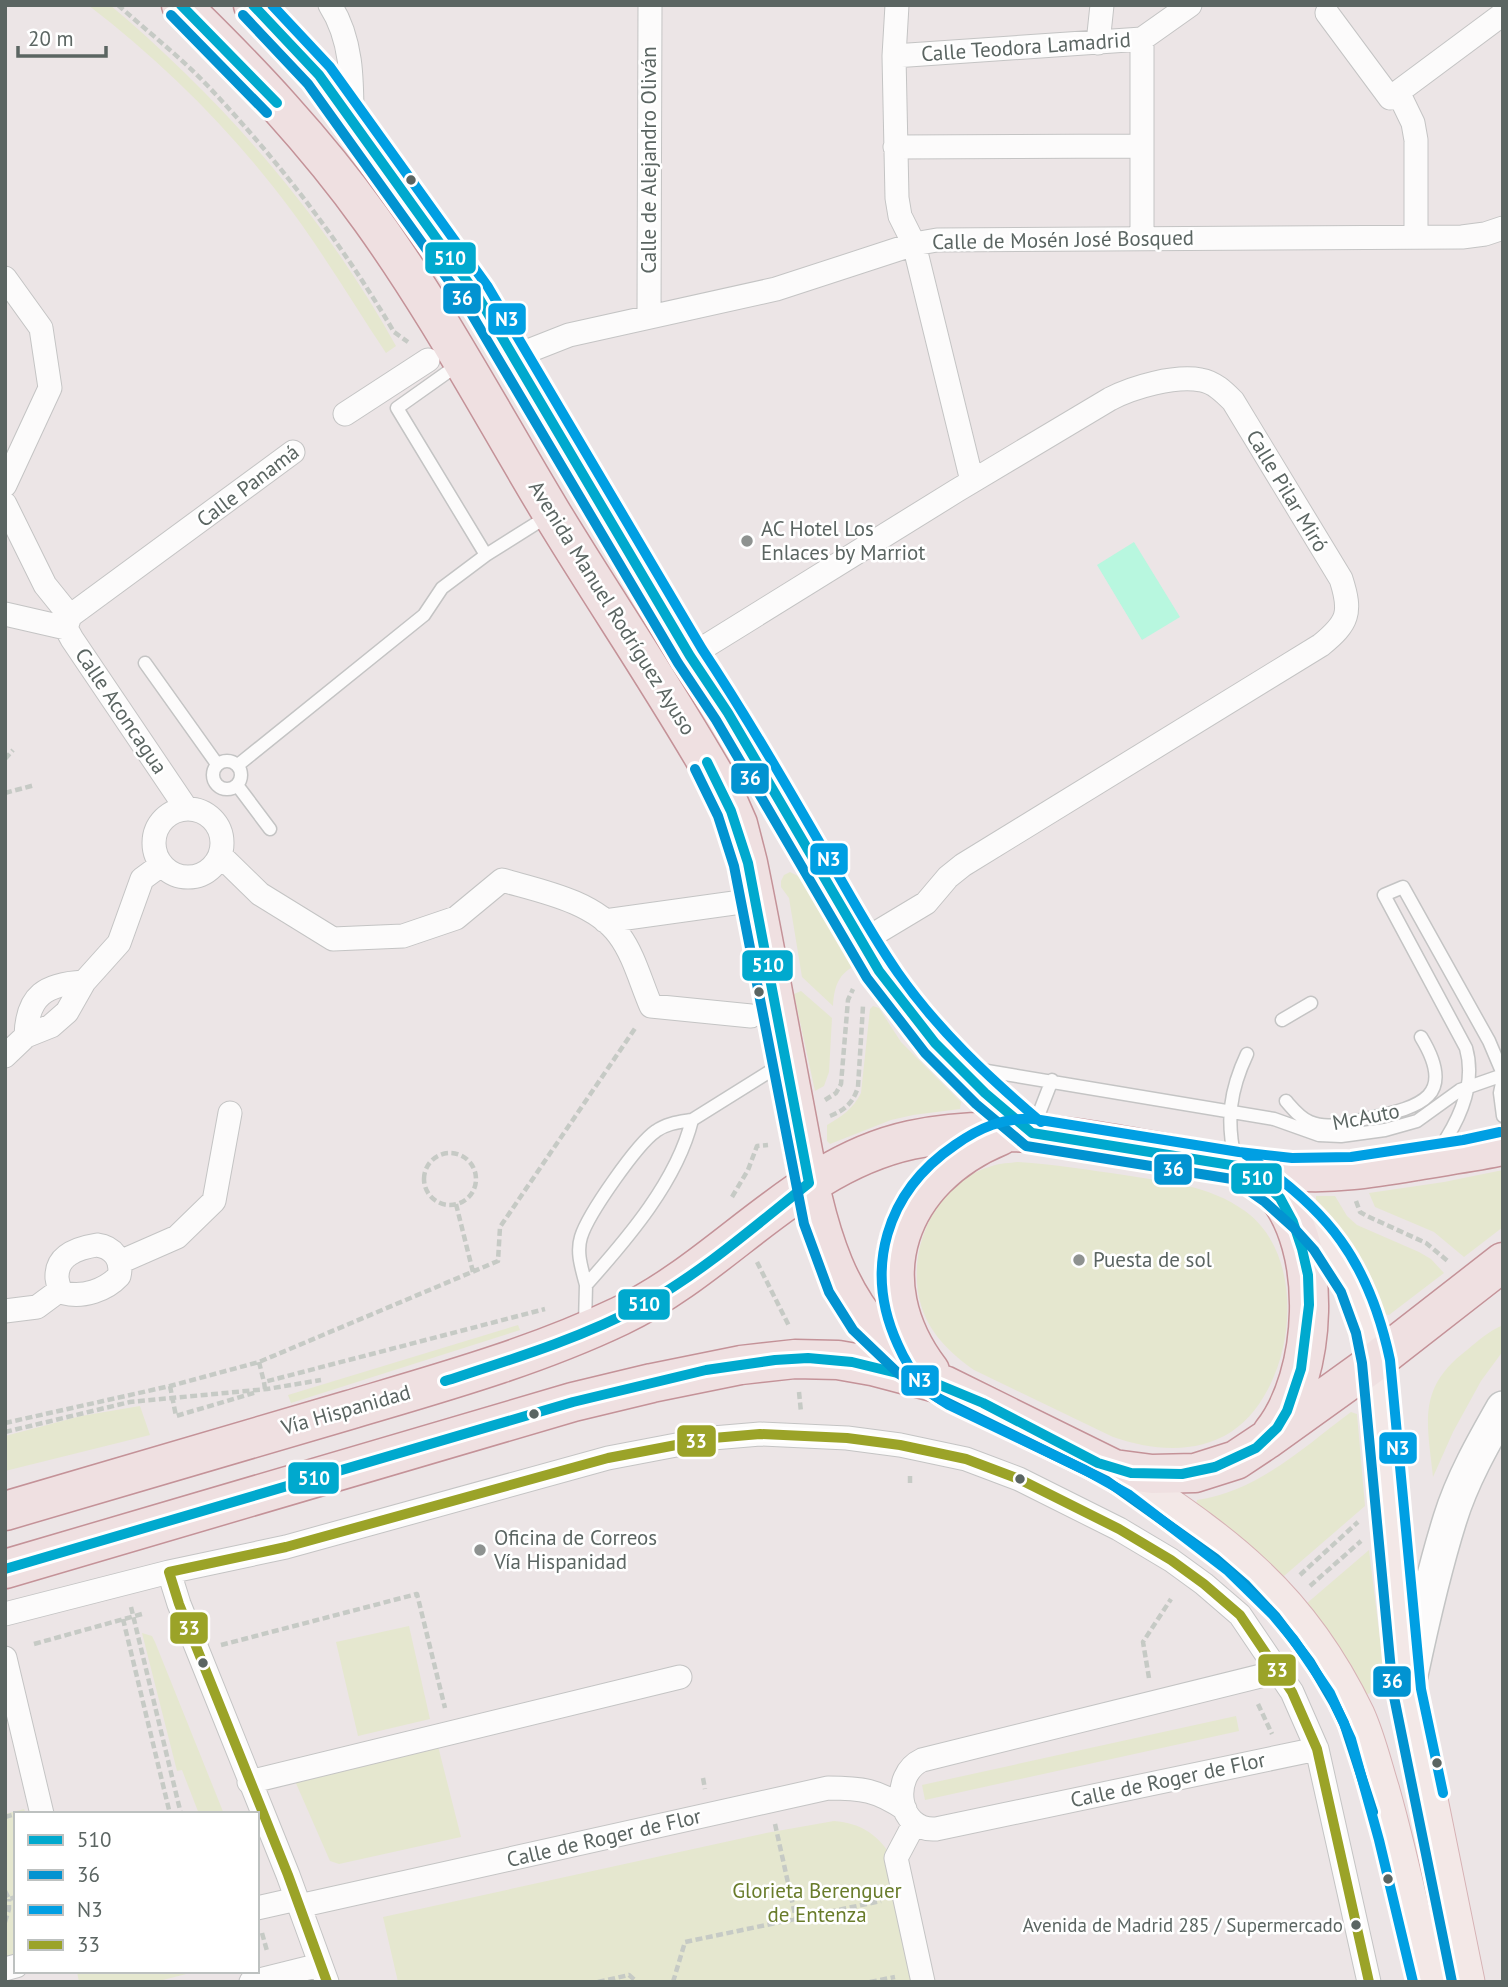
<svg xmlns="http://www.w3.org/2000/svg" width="1508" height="1987" viewBox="0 0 1508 1987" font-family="'PT Sans',sans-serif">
  <rect width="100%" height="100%" fill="#ece5e6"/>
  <path fill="#e5e7cf" d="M88,5h22c114,96 214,211 286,341l-10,7c-32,-48 -61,-97 -95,-143 -58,-78 -126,-146 -203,-205z
    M790,872l10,5 53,90c-16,8 -19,23 -20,39l-31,-29 -13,-79 -8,-11v-6l3,-6z
    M801,991l31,27 -3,54 -5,14 -9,5 -21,-97z
    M873,1006l6,2 22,34 60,60 -1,7 -47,6 -22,5 -61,24 -3,-3v-16c15,-9 26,-16 34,-32l9,-84z
    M1018,1162c36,2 71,8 106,13 43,7 85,10 121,36 66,47 50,179 -14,221 -36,23 -80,18 -118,5l-139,-67c-23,-16 -45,-37 -53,-65 -16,-54 14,-123 71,-139 8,-3 18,-3 26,-4z
    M1503,1170v57l-39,30 -30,-25 -59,-25 -6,-14 75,-11z
    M1316,1196h19l12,20 10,9 62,27 12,7 13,14 -55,42 -5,-1 -15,-42 -53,-70z
    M518,1325l2,5 -229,73 -3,-8z
    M1503,1325v26l-22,30 -28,51 -20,45c-6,-56 -16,-89 34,-127 12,-10 22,-19 36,-25z
    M140,1406l10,29 -145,36v-35l76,-20z
    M1351,1412l6,2 8,92 -81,70 -88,-71 1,-5c60,-8 107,-53 154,-88z
    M1369,1550l17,138 -12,2 -9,6 -25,-48 -34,-44z
    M409,1626l21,93 -72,17 -22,-94z
    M142,1633l10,3 3,6 69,172h-25l-17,-44 -5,1z
    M1236,1716l3,15 -314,69 -3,-15z
    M438,1746l23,91 -122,27 -9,-3 -35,-80z
    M24,1809l2,5h-10v143l-11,3v-146z
    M834,1821c27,2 45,14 59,38l27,123h-522l-15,-65 383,-84z
    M198,1971l-43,11h-76l-2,-10z"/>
  <path fill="#b8f7df" d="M1134,542l46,75 -38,23 -45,-75z"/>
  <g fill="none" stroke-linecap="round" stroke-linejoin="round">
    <g stroke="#c4c4c4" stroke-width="15">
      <path id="lane" d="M459,364l-62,44 89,147 62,-39
        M145,663l72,101
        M213 775a14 14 0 1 1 28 0a14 14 0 1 1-28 0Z
        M238,765l186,-150 18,-27 44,-33
        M237,785l33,44
        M1282,1020l29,-17
        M975,1069l299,50 45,16 22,1 44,-6 32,-9 43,-31 43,-15
        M1503,1078l-3,15 3,23
        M1286,1101c7,8 14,17 24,21 19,8 40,0 59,-4 53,-11 88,-22 52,-81
        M1033,1129l19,-49
        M1440,1148c20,-29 36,-65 26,-100l-82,-153 19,-8 86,154 14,33
        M1235,1159c-9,-39 -5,-69 12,-105
        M586,1285c-4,-16 -10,-32 -5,-48 7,-23 56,-93 75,-106 11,-8 24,-9 36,-11
        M585,1324l1,-39c42,-47 91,-104 106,-165l88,-55"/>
    </g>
    <g stroke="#c4c4c4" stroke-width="25">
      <path id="street" d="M330,5c22,34 22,75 22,114
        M897,5l-3,51 3,142 3,18 14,28 58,237
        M1327,13l63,85 113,-84
        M1098,43l4,-38
        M894,56l248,-17 48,-34
        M1398,92l15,31 3,17v97
        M895,147l247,-1
        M1142,238v-199
        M5,278l36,50 9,60 -45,97
        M649,316l1,-311
        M513,357l56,-22 207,-46 138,-45 23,-4 525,-3 23,-3 18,-6
        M345,414l83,-54
        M5,504l40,81 25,31
        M5,614l61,14
        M70,616l223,-164
        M70,616l-4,12 6,11 114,169
        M690,656l266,-165 154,-92c23,-12 65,-24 91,-19 13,2 23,12 32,21l108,178c11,34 7,44 -20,66l-358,220 -15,12 -22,26 -65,39
        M154 843a34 34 0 1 1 68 0a34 34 0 1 1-68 0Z
        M220,855l40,39 73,45 70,-3 53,-18 46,-38c38,11 92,21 117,55 15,20 22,48 32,71l100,10
        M605,921l129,-18
        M26,1036c1,-41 20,-52 58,-54
        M5,1056l21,-20 25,-10 16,-14 17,-30 35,-39 23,-64 19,-14
        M97,1245c16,2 26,15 22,31 -13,14 -36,22 -55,17 -5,-4 -6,-8 -7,-15 -1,-23 21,-30 40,-33z
        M120,1262l57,-25 37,-36 16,-88
        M5,1311l32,-4 23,-17
        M169,1572l10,32 109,271 39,107
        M5,1614l164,-42 117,-25 322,-89 105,-20 47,-4 87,4 53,7 66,14 53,20 100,50 52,31 33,24 36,31 52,77 25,57 52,233
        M5,1658l37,156
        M1277,1672l-355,88c-32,15 -25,72 14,69l381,-80
        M249,1782l431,-105
        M914,1824l-18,34 27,124
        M299,1906l529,-118c34,0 49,2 77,21
        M257,1908l40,-9
        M5,1969l11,-3
        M251,1982l69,-17"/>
    </g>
    <g stroke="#c3c4c4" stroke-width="36">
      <path id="secondary" d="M1411,1675c11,-52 23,-105 39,-156 12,-39 33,-76 53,-111"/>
    </g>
    <g stroke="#d6b1b4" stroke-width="39">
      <path id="primary" d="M1282,1198c55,47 80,92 94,163l31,330 59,291
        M1114,1469c47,33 98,65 140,105 42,39 77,89 102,141 11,24 17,51 25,76 18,63 31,127 46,191"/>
    </g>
    <g stroke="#c49298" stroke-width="41">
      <path id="highway" d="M181,5c69,67 134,136 190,214 67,93 121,195 180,293 57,94 119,184 173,280l14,32 10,39c16,78 30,157 45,235 20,103 31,213 129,274
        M253,5l66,70 158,220 213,361 38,57 133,229 26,40 48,61 50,50 47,40
        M1238,1167c12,7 26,13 36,24 50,57 44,184 -2,242
        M930,1371c-69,-91 -32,-193 70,-235
        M5,1511c115,-34 230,-67 344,-101 91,-27 185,-53 271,-94 104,-49 176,-151 291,-176 126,-28 253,22 379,31 43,4 84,-3 126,-10 29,-5 58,-9 87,-15
        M5,1569l568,-167 79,-19 89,-18 54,-6 43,1 34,6 72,19 170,84 38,5 43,-1 41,-13 30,-20 110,-79 127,-99"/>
    </g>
    <path stroke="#c6cac5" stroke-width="4.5" stroke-dasharray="7 3.5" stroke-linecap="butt" d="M118,5c29,26 61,51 88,79 72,76 135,158 188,248l14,10
      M5,759l8,-9
      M5,793l30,-8
      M825,1100l11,-7 5,-9 7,-84 5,-11
      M830,1116c15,-6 23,-13 28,-29l5,-81
      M424 1179a26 26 0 1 1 52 0a26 26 0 1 1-52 0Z
      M732,1197l16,-27 9,-24 11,-1
      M1356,1201l4,11 7,4 59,27 23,19
      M456,1204l17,68
      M757,1262l32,64
      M259,1362l5,20
      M170,1386l6,30 81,-24
      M265,1389l-1,-7 281,-73
      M799,1392l2,20
      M5,1423l165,-37 89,-24 239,-101 2,-34 136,-200
      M5,1432l125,-30 137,-13 54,-9
      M910,1476v10
      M1300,1575l58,-53
      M1310,1586l51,-45
      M131,1607l50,207
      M123,1619l47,195
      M34,1644l108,-30
      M221,1645l196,-51 28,114
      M1149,1678l-6,-36 28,-43
      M1258,1704l14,30
      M703,1778l2,11
      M5,1817l11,-3
      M775,1824l21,95
      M5,1891l4,8 7,-2
      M5,1922l4,-13v-10
      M262,1933l5,18
      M598,1982l31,-7 8,7
      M673,1982l12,-40 196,-41
      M870,1982l25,-5"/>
    <use href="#lane" stroke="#fcfbfb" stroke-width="12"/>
    <use href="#street" stroke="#fcfbfb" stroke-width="23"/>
    <use href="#secondary" stroke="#fcfbfb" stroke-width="33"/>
    <use href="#primary" stroke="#f3e8e7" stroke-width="37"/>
    <use href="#highway" stroke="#efe0e1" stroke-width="38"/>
    <g stroke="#fff" stroke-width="16">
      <path id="bus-1" d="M181,5l96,98
        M445,1381c68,-22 137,-43 200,-77 59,-33 111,-79 164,-121l-61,-320 -17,-52 -24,-49
        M5,1569l568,-167 133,-32 69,-10 33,-2 44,4 78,19 53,22 115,60 33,10 51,1 33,-7 41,-19 21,-20 10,-17 14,-42 8,-64 -1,-30 -6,-26 -9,-27 -13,-24 -16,-15 -27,-17 -205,-33 -47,-40 -50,-50 -56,-72 -151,-258 -38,-57 -213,-361 -158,-220 -66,-70"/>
    </g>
    <g stroke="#fff" stroke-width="16">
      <path id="bus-2" d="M171,15l96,98
        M243,15l65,69 157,219 213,360 38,57 151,258 58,75 51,51 50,42 206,33 33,23 30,27 19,21 27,42 15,41 6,30 31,329 59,290
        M695,769l23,47 16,50 70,358 25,68 24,38 46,44 39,24 169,83 108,77 30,26 31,33 34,45 24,41 10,20 29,89"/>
    </g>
    <g stroke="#fff" stroke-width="16">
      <path id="bus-3" d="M272,5l58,62 158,220 214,362c45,68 86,139 127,210 22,38 43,77 69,114 40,57 90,104 143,149
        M1245,1154c83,55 124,107 145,206l31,329 22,104
        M1413,1982l-34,-142 -28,-101 -21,-46 -36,-53 -21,-25 -46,-45 -99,-76 -43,-24 -136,-65c-24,-13 -40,-35 -51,-60 -35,-76 -12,-153 57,-200 24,-17 49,-28 79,-26l205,33 53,6 59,-1 112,-17 37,-8"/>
    </g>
    <g stroke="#fff" stroke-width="16">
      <path id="bus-4" d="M327,1982l-39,-107 -109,-271 -10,-32 117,-25 322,-89 105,-20 47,-4 87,4 53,7 66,14 53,20 100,50 52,31 33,24 36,31 52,77 25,57 52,233"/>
    </g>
    <use href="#bus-1" stroke="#00a9ce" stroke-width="10"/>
    <use href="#bus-2" stroke="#0293d1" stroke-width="10"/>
    <use href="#bus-3" stroke="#009fe3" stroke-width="10"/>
    <use href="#bus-4" stroke="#9ba328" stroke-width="10"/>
  </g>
  <g fill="#5b6562" stroke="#fff" stroke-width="2.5">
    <circle cx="411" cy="180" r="6"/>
    <circle cx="759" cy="992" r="6"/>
    <circle cx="534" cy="1414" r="6"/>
    <circle cx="1020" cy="1479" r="6"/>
    <circle cx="203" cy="1663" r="6"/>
    <circle cx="1437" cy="1763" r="6"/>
    <circle cx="1388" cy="1879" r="6"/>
    <circle cx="1356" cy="1925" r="6"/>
  </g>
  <g fill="#8e9290" stroke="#fff" stroke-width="2.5">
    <circle cx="747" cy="541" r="7"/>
    <circle cx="1079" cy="1260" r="7"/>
    <circle cx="480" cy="1550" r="7"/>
  </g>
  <g text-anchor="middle" stroke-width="5" stroke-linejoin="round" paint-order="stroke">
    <g font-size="19" fill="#5b6562" stroke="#fff" text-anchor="end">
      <text x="1343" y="1932">Avenida de Madrid 285 / Supermercado</text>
    </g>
    <g font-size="21" fill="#5b6562" stroke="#fff">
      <text transform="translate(1026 47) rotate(-4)" y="7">Calle Teodora Lamadrid</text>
      <text transform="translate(649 160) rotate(-90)" y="7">Calle de Alejandro Oliván</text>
      <text transform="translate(1063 240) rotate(-1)" y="7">Calle de Mosén José Bosqued</text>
      <text transform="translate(248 486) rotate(-37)" y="7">Calle Panamá</text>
      <text transform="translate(1287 491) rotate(59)" y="7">Calle Pilar Miró</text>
      <text transform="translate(612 608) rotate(58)" y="7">Avenida Manuel Rodríguez Ayuso</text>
      <text transform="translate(121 711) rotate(56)" y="7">Calle Aconcagua</text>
      <text transform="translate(1366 1117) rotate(-11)" y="7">McAuto</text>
      <text transform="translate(346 1410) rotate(-16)" y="7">Vía Hispanidad</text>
      <text transform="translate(1168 1780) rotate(-12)" y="7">Calle de Roger de Flor</text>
      <text transform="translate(604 1838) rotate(-13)" y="7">Calle de Roger de Flor</text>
    </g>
    <g font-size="21" fill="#5b6562" stroke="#fff" text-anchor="start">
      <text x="761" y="536">AC Hotel Los<tspan x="761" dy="24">Enlaces by Marriot</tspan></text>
      <text x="1093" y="1267">Puesta de sol</text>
      <text x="494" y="1545">Oficina de Correos<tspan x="494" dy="24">Vía Hispanidad</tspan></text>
    </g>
    <g font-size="21" fill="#697c2b" stroke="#fff">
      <text x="817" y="1898">Glorieta Berenguer<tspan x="817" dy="24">de Entenza</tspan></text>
    </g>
  </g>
  <g stroke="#fff" stroke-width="2.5">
    <rect x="424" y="241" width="53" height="34" rx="7" fill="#00a9ce"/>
    <rect x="442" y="282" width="40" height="33" rx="7" fill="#0293d1"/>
    <rect x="487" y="302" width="40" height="34" rx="7" fill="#009fe3"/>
    <rect x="730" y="762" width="40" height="33" rx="7" fill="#0293d1"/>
    <rect x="809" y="842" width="40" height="34" rx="7" fill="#009fe3"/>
    <rect x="741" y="949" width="53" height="33" rx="7" fill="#00a9ce"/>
    <rect x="1153" y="1153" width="40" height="33" rx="7" fill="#0293d1"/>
    <rect x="1230" y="1162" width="53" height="33" rx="7" fill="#00a9ce"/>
    <rect x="617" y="1288" width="54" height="33" rx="7" fill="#00a9ce"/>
    <rect x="900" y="1364" width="40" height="33" rx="7" fill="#009fe3"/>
    <rect x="676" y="1424" width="41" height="34" rx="7" fill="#9ba328"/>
    <rect x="1378" y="1431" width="40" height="34" rx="7" fill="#009fe3"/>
    <rect x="287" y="1461" width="53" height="34" rx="7" fill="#00a9ce"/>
    <rect x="169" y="1611" width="40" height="34" rx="7" fill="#9ba328"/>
    <rect x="1257" y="1653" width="40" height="34" rx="7" fill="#9ba328"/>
    <rect x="1372" y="1665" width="40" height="33" rx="7" fill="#0293d1"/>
  </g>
  <g font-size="19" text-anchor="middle" font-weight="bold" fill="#fff">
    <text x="450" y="265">510</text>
    <text x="462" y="305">36</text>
    <text x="507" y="326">N3</text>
    <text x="750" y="785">36</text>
    <text x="829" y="866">N3</text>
    <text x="768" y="972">510</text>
    <text x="1173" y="1176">36</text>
    <text x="1257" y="1185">510</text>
    <text x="644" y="1311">510</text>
    <text x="920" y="1387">N3</text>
    <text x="696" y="1448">33</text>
    <text x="1398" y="1455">N3</text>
    <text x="314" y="1485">510</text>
    <text x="189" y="1635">33</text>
    <text x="1277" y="1677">33</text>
    <text x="1392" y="1688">36</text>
  </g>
  <rect width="1508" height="1987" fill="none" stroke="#5b6562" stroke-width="14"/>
  <rect x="14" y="1812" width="245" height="161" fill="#ffffff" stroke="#bdc1c0" stroke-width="2"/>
  <rect x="28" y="1835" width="35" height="10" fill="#00a9ce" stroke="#bdc1c0" stroke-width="2"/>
  <text x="77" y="1847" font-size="21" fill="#5b6562">510</text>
  <rect x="28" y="1870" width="35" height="10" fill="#0293d1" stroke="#bdc1c0" stroke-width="2"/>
  <text x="77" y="1882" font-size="21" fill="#5b6562">36</text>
  <rect x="28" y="1905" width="35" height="10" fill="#009fe3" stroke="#bdc1c0" stroke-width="2"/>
  <text x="77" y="1917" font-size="21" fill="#5b6562">N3</text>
  <rect x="28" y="1940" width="35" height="10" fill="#9ba328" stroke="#bdc1c0" stroke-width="2"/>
  <text x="77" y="1952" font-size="21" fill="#5b6562">33</text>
  <path d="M18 46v10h88v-10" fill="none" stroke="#5b6562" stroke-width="3.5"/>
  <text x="28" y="46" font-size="21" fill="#5b6562" stroke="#ffffff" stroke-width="5" paint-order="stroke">20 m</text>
</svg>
